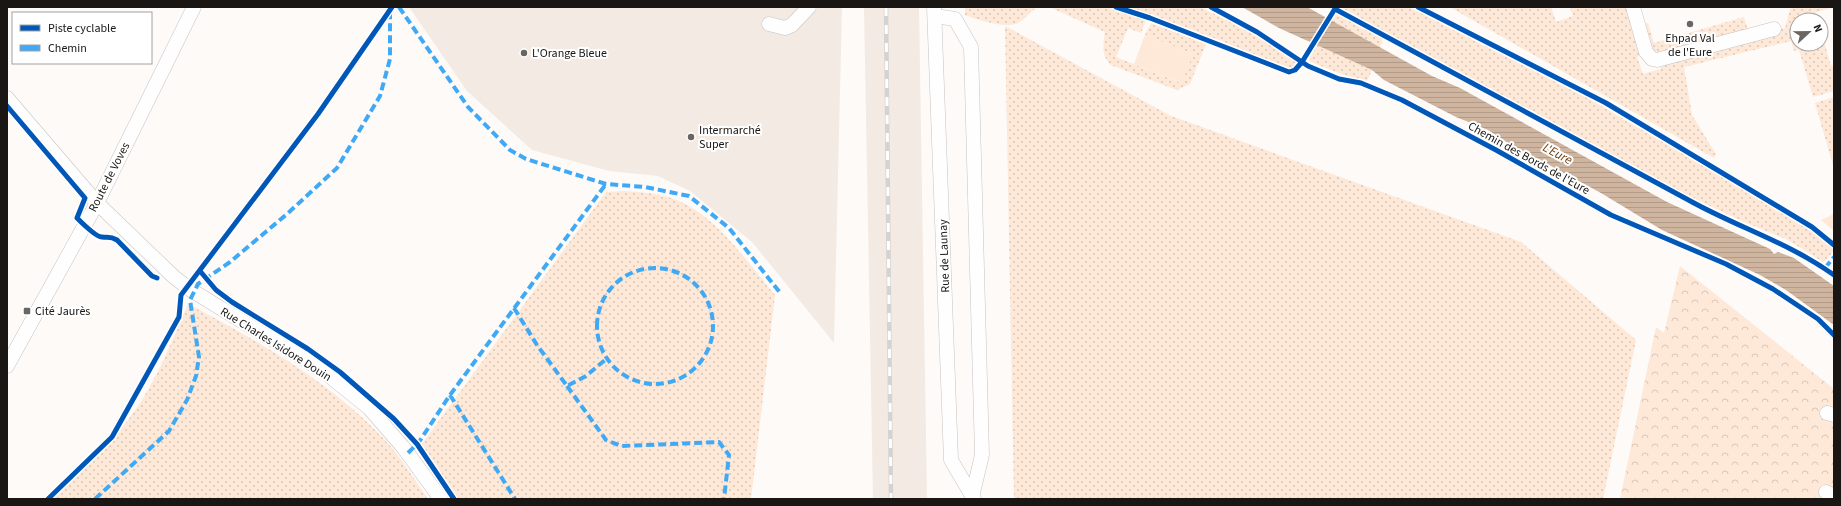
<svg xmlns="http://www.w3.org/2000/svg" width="1841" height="506" viewBox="0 0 1841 506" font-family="'Source Sans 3',sans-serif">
  <defs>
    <pattern id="grass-dots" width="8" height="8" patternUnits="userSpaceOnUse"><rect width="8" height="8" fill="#fee8d8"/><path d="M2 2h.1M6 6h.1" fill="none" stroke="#d9c6b8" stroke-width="1.8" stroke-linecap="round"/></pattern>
    <pattern id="park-crowns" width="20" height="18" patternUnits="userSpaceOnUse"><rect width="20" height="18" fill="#fee8d8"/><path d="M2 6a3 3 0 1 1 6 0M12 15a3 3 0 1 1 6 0" fill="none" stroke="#d9c6b8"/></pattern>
    <pattern id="water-rules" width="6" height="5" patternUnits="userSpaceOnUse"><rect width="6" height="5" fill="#cfb5a0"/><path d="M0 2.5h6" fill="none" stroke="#b19b89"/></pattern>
  </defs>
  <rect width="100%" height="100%" fill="#fdfaf8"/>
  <path fill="#f3eae3" d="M409,7h433l-8,336 -82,-101 -62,-51 -32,-15 -49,-5 -77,-21 -65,-59z
    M864,7h55l8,492h-54z"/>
  <path fill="url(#grass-dots)" d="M965,7h73c-8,4 -12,12 -20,16 -12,6 -40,-3 -53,-8z
    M1049,7h57l40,13 -5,13 -13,-5 -12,29 65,26 12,-29 -48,-19 6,-12 55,21 -16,40 -13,6 -66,-25c-10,-10 -8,-20 -6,-33z
    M1129,7h71l41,20 56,34 1,3 -3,3 -7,1 -17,-6 -52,-22z
    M1340,7h69l182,93 219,128 24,22 -7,9 -4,3 -35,-22 -46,-19 -55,-26z
    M1450,7h101l5,15 17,-6 -3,-8 3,-1h58l13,47 -7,3 6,17 18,-5 -1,-6 125,-35 5,-19 5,-2h39l-18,5 2,8h-21v24h24v-13l10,35 3,-1v26l-21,6 -14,-47 -5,1 -3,-10 -107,26 8,48 24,39 -2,4z
    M1335,14h5l43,25 -3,9 -49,-28z
    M1744,17l4,13 -90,27 -2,-6 -6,2 -9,-28 7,-2 6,20z
    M1005,26l166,90 350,126 115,98 -33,159h-589z
    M1317,45l55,25 -5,11 -26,-7 -30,-12 -2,-3z
    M1834,97v72l-19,-66z
    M625,191c14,1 29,2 43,6 44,12 79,65 107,98l-24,204h-297l-35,-51 187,-256z
    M188,304c70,37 140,76 195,134 17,17 31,41 45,61h-376c31,-31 67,-62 90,-99 19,-30 32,-64 46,-96z"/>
  <path fill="url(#park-crowns)" d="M1680,266l154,123v110h-214l36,-172 8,6z"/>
  <path fill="#fee8d8" d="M1145,35l48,19 -11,29 -48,-19z
    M1834,214v17l-13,-11z"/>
  <path fill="url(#water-rules)" d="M1242,7h65l125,69 28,12 207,114 103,47 4,5 4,-2 16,6 40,28v39l-48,-35 -26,-15 -98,-45 -61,-37 -93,-50 -20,-13 -32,-13 -72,-37 -12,-10 -93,-42z"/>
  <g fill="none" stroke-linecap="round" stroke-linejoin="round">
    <g stroke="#c6c3c1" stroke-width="15">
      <path id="minor" d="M934,7l17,453 23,39
        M1633,7l13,45 6,7 5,1 117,-31
        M935,16l20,3 16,28 11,408 -10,42
        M769,24l16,4 7,-3 17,-18
        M7,98l90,105 77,74 17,13 131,80 47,38 34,39 38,52
        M7,366l90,-163 97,-196
        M1827,413l7,2
        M1826,492l8,4"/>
    </g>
    <use href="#minor" stroke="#fffefe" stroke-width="14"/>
    <g stroke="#d3d3d3" stroke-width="4.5">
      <path id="rail" d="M886,7l5,492"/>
    </g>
    <use href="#rail" stroke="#fff" stroke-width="3" stroke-dasharray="9" stroke-linecap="butt"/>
    <path stroke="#3fa9f5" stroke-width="4" stroke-dasharray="8 4" stroke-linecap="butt" d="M399,7l69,100 42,43 16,9 80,25 39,3 44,9 40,32 52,66
      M597 326a58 58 0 1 1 116 0a58 58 0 1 1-116 0Z
      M1825,268l9,-11
      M514,308l23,37 30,41 19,-10 19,-16
      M567,386l39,54 15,6 98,-4 10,13 -5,44
      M450,395l65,104
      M408,453l11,-11 31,-47 156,-211
      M95,499l74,-68 18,-31 9,-24 3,-19 -9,-57 8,-16 32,-22 57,-48 50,-46 43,-72 10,-37v-48"/>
    <g stroke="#fff" stroke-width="8">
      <path id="cycleway" d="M1116,7l34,11 139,54 6,-2 7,-8 34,-55
        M1211,7l46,25 51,34 31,13 22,4 41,17 94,50 115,65 115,49 47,25 45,30 16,16
        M1418,7l188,96 206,124 22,18
        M1335,9c120,65 240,130 359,194 48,26 95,40 140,72
        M7,106l78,92 -8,20c4,4 19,19 25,19 6,1 8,-1 15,3l35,36 5,2
        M200,271l16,19 16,12 76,47 32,23 54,47 23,25 37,55
        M48,499l64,-62 67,-120 2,-22 137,-181 74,-107"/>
    </g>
    <use href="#cycleway" stroke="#0057b8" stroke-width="5"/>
  </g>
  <g fill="#696664" stroke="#fff" stroke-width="1.5">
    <circle cx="1690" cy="24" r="4"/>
    <circle cx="524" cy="53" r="4"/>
    <circle cx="691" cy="137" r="4"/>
    <rect x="23" y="307" width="8" height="8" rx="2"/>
  </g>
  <g text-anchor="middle" stroke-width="4" stroke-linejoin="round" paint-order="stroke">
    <g font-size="12" fill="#191614" stroke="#fff" text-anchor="start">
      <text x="1690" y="42" text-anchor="middle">Ehpad Val<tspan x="1690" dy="14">de l'Eure</tspan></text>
      <text x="532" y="57">L'Orange Bleue</text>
      <text x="699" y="134">Intermarché<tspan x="699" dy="14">Super</tspan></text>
      <text x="35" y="315">Cité Jaurès</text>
    </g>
    <g font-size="12" fill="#191614" stroke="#fff">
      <text transform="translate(1529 158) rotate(29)" y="4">Chemin des Bords de l'Eure</text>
      <text transform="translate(109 177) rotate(-63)" y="4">Route de Voves</text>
      <text transform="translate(944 256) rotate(-92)" y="4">Rue de Launay</text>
      <text transform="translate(276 344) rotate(32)" y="4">Rue Charles Isidore Douin</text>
    </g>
    <g font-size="13" font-style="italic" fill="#744316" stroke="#fff">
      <text transform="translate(1558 153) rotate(28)" y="5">L'Eure</text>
    </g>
  </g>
  <rect width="1841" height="506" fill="none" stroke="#191614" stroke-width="16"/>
  <rect x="12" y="12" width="140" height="52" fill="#ffffff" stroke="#a3a2a1"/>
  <rect x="20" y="25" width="20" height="6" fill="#0057b8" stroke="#a3a2a1"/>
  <text x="48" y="32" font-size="12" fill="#191614">Piste cyclable</text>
  <rect x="20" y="45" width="20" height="6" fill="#3fa9f5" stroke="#a3a2a1"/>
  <text x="48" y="52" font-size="12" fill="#191614">Chemin</text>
  <g transform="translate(1809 32) rotate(68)"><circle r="19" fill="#ffffff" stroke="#a3a2a1"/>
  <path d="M0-3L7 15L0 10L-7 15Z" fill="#696664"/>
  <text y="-6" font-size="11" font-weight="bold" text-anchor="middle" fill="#191614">N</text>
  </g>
</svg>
